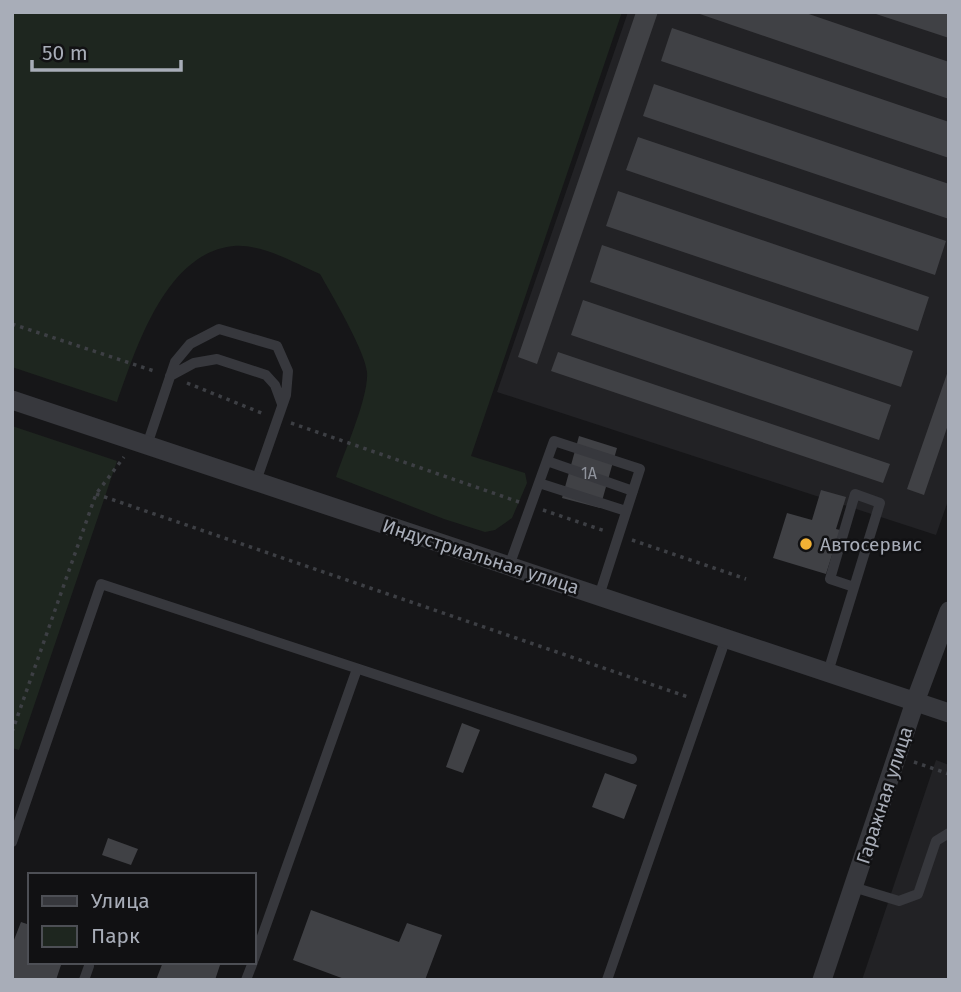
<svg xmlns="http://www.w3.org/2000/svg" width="961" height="992" viewBox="0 0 961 992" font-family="'Fira Sans',sans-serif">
  <rect width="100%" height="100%" fill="#161618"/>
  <path fill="#222225" d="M628,12h321v486l-13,37 -439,-143z
    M936,760l13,5v215h-87z"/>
  <path fill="#1e261f" d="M12,12h610l-151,444 54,17 2,10 -15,35 -17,12 -10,2 -41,-13 -108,-42c8,-25 33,-80 31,-105 -2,-21 -35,-77 -47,-98 -25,-11 -58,-30 -86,-28 -68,6 -98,102 -117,156l-105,-35z
    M12,426l105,35 -98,289 -7,-2z"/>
  <path fill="#404145" d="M636,12h22l-121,352 -19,-7z
    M694,12h109l146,50v37z
    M949,12v26l-76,-25v-1z
    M672,28l277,94v36l-288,-97z
    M654,84l295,100v35l-306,-103z
    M638,137l308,104 -11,34 -309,-105z
    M618,191l311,106 -11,34 -312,-105z
    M602,245l311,106 -12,36 -311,-105z
    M583,300l308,105 -12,35 -308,-105z
    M558,352l332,112 -7,19 -332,-112z
    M949,368v54l-25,73 -17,-6z
    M579,436l38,12 -17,60 -38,-10z
    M821,490l25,7 -10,32 4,1 -14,44 -53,-16 14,-45 25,7z
    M462,723l18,7 -17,43 -17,-6z
    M605,773l32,12 -13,34 -32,-12z
    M108,838l30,11 -7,16 -29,-10z
    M311,910l88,32 8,-19 35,12 -17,45h-78l-54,-20z
    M21,922l9,3v37h32l-6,18h-44v-35z
    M163,962h58l-6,18h-59z"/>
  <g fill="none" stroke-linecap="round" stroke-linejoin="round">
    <path stroke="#3d3f44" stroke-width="3.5" stroke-dasharray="3.5 5" stroke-linecap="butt" d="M12,324l145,48
      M187,383l77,31
      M291,423l228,79
      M96,494l595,204
      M543,510l62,21
      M632,540l114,39
      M12,732l84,-238 28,-37
      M914,762l35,12"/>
    <path stroke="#37383d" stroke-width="10" d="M170,376l24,-13 23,-4 49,16 9,10 7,19
      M147,445l28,-83 15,-18 29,-15 58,17 11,25 -2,24 -30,86
      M547,461l86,30
      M539,483l87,28
      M509,566l45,-125 86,28 -41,127
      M828,672l52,-169 -25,-9 -25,85 24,8
      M12,842l89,-258 531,175
      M853,887l46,14 19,-7 18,-53 13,-8
      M254,959l103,-290
      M84,980l5,-14
      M246,980l7,-18
      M607,980l119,-342"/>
    <path stroke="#37383d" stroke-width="19" d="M12,400l937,313
      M822,980l93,-278 34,-91"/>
  </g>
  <circle fill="#f2b134" stroke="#111113" stroke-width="2.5" cx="806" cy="544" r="7"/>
  <g text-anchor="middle" stroke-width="5" stroke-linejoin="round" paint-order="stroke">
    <g font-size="16" fill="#8e929b">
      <text x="589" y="479">1А</text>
    </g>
    <g font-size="19" fill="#a8adb8" stroke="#111113" text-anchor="start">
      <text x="820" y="551">Автосервис</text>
    </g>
    <g font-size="19" fill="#a8adb8" stroke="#111113">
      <text transform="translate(481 556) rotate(18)" y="7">Индустриальная улица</text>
      <text transform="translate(884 795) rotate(-72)" y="7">Гаражная улица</text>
    </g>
  </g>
  <rect width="961" height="992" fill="none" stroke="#a8adb8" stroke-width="28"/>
  <rect x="28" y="873" width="228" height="91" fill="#111113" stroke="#4d4f55" stroke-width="2"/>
  <rect x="42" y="896" width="35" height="10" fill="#37383d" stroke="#4d4f55" stroke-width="2"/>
  <text x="91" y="908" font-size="21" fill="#a8adb8">Улица</text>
  <rect x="42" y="926" width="35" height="21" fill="#1e261f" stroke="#4d4f55" stroke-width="2"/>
  <text x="91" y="943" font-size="21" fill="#a8adb8">Парк</text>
  <path d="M32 60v10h149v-10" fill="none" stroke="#a8adb8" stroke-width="3.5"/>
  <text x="42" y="60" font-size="21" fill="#a8adb8" stroke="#111113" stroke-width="5" paint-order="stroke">50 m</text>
</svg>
